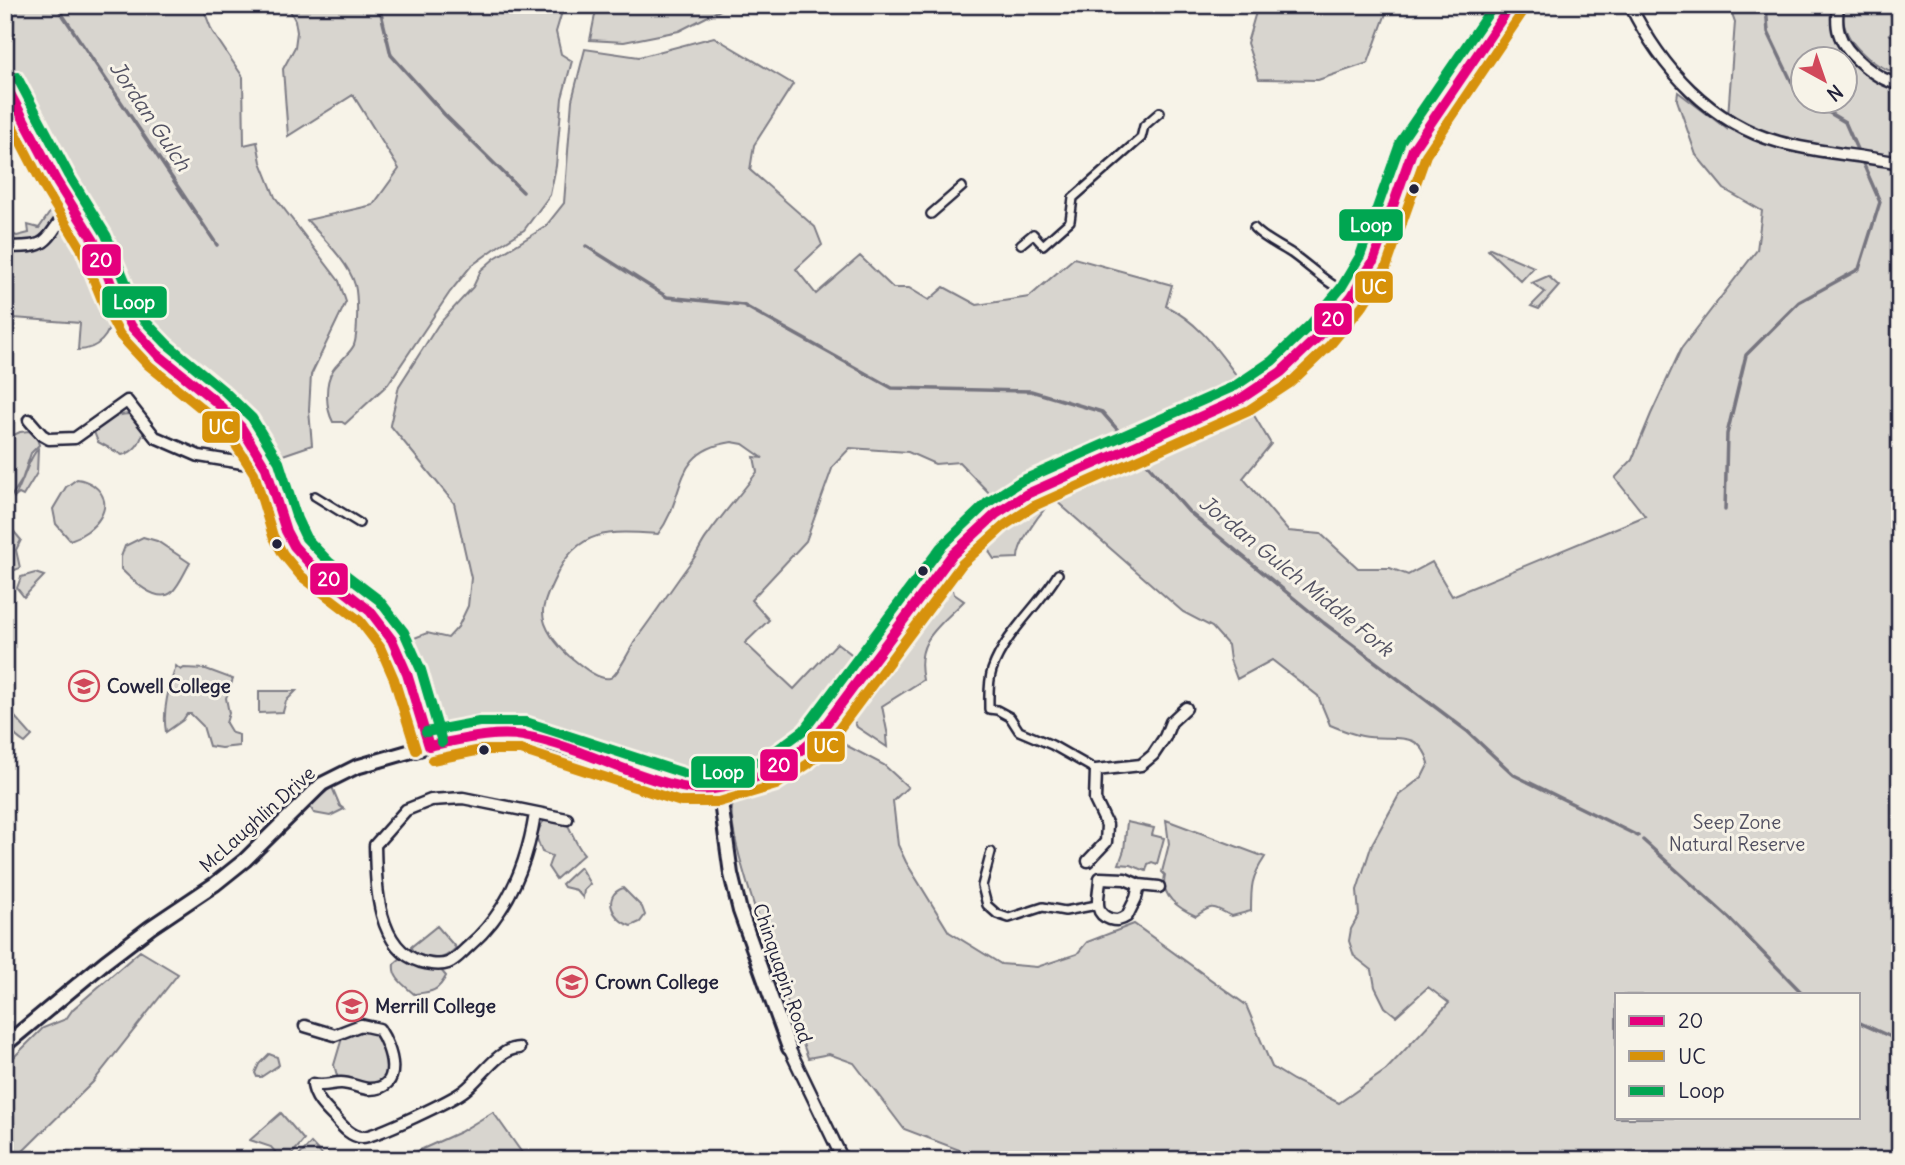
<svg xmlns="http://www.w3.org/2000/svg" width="1905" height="1165" viewBox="0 0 1905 1165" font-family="Delius,sans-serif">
  <rect width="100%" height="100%" fill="#f7f3e8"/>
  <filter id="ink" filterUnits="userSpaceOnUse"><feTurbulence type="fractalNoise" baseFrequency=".0143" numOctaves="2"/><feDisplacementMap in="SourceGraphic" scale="14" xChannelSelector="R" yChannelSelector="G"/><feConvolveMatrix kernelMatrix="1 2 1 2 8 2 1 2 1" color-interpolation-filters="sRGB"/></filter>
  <g filter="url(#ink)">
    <path fill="#d8d5cf" stroke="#7d7c85" stroke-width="2" fill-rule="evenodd" d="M5,5h197l10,26 31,46 1,68 13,-3 4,20 14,35 64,84 7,21 -35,73 -2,35 3,35 -35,12 -30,-44 -36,-36 -61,-51 -48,-106 -51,-77 -46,-77z
      M287,5h176l5,9 24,-9h72l-8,27 5,22 11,7 -10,37 -6,68 -6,29 -26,35 -24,15 -29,21 -21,26 -62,92 -43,40 -3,-2h-9c-7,-13 -9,-38 0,-52 5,-8 17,-16 21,-25 4,-11 4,-48 1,-60 -6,-22 -33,-48 -48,-65l66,-15 26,-36 -46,-74 -65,41 -5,-67 12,-22 2,-15 -2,-12z
      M597,5h133l-51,26 -55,11 -34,-2z
      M1258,5h131l-21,58 -50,17 -59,-1 -12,-36z
      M1729,5h106c0,11 -1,24 2,34 9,28 38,37 63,42v1079h-934l4,-6 -66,-25 -50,-66 -25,-9 -21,4c-13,-38 -87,-227 -75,-254 5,-12 26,-15 37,-20 25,-11 42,-31 66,-44l48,25 24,22 -15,14 5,44 8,17 43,70 52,32 36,3 40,-13 10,-12 47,-18 112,81 26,62 21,13 46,23 47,-33 63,-67 -21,-16 -32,29 -11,-9 -10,-20 -3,-17 -18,-14 -5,-15 2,-12 8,-14 -2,-25 15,-46 27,-49 23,-18 7,-14c-10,-36 -39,-21 -67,-27 -11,-2 -22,-7 -32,-11l-12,-29 -46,-36 -35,19 -7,-19 -2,-15 -16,-18 -29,-15 -128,-112c-13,8 -37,43 -37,58l-24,1 -4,-6 -4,-14 26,-24 34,-19 206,-84 19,32 -28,34 45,53 33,3 37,34h32l18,7 24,-13 20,34 193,-80 -30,-38 17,-18 19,-46 30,-65 76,-99 5,-39 -38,-22 -28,-34 -19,-55 1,-8 49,37 8,-107zM1804,60h42v42h-42zM1616,995h242v123h-242z
      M1843,5h57v20l-11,9 11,6v34c-30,-8 -62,-35 -57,-69z
      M714,37l79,47 -39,61 -4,25 65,57 7,18 -26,24 20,25 44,-38 33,32h16l20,12 15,-13 33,18 52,-8 45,-39 98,27 -6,21c35,18 51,44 74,74 -55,40 -123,57 -185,83 -21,9 -41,23 -61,35l-35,-36 -24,2 -27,-12 -58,-4 -17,18 -27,75 -55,59 18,20 -24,23 49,46 43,-46 22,17c-21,25 -40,56 -64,78 -41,40 -97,44 -148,24 -33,-13 -76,-33 -111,-38 -31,-5 -74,-2 -107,-2l-25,-80 23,-9 21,5 10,-11 10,-21 3,-28 -17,-75 -64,-78 9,-39 39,-61 35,-38 8,-17 14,-12 50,-31 19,-24 8,-103 13,-51 54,8zM732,442l11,2 20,14 -9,-1 3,15c-16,22 -34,41 -49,63 -7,8 -10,19 -17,27 -18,24 -34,49 -52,73 -7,9 -21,41 -29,43 -13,3 -31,-15 -41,-22 -11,-10 -27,-28 -26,-45 1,-11 8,-25 13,-35 22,-48 55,-45 102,-42 30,-39 12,-83 74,-92z
      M5,109h5l4,3 44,87 -1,10 -9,-7 6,-4 -44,-84 -5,2z
      M53,208l6,4c-18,31 -19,30 -54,31v-11l12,4 12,-3 -1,-8 11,3z
      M67,220c22,16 34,70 43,96 2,19 -13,34 -32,34l2,-27 -66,-5 -3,23h-6v-91h32l12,-6z
      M1490,248l44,19 -13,14 -33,-31z
      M1548,276l11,10 -20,23 -8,-3 14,-14 -13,-9z
      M129,414l10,8 5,9c-4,12 -9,21 -22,24l-24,-13 -4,-10c11,-12 20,-17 35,-18z
      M29,431l8,7 2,7 -8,8 -9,27 -17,26v-67l15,-7z
      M38,449l-1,24 -14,23 -4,-2 -5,4c9,-14 14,-40 24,-49z
      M77,479c7,1 10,2 16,6 27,20 0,48 -23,55l-14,-16 -3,-15 13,-22z
      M5,521l16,19 -5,10 4,18 -5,2 -10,-3z
      M143,537l14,4 33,22c-6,10 -10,21 -18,29 -15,13 -41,-13 -51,-23v-12l4,-11z
      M35,573l9,3 -20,21 -7,-9 4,-11z
      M949,584l3,2 2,8 10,7c-25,26 -50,39 -41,79l-41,26 6,30h-2l1,11 -30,-20 -6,-12 5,-12 57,-80z
      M176,666l5,4 3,-2 22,1 27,10 -7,19 3,15 -3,10 6,10 7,2v11l-18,2 -12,-2 -6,-20 -12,-12h-4l-4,6 -17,12c-4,-22 3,-45 10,-66z
      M259,691h37l-10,10 -3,11 -24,1z
      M7,708l25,28 -7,7c-14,-9 -23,-20 -18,-35z
      M332,787l8,19 4,3 -14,7 -16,-3 -5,-8z
      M548,818l18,4c7,11 9,22 18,32l-28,25 -8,-12 4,-11 -10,-4 -6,-16 6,-13z
      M1166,820l99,37c-14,21 -14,29 -14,54l-19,5c-19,-8 -16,-14 -36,0 -18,-8 -36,-20 -31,-41l-3,-3 7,-28z
      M1127,822l27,6 -2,7 12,3 -7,26 -5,-2 -4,2 -2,7 -15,-6 -12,-1 5,-14z
      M580,867l10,17 -6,6 -1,8 -7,-8 -12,-3 -2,-3z
      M623,888l19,19 3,8 -5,7 -9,4c-18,-5 -30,-30 -8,-38z
      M437,926l19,22c-15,15 -24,12 -43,7l-2,-8z
      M140,951l38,23 -85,108 -79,78h-9v-94l38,-38 23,-9 7,-10z
      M402,957l26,12h12l6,7c-8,16 -15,16 -32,18 -10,-9 -22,-16 -20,-30z
      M362,1028l16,6 12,30 -1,8 -15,14 -36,-7 -4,-14 8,-27z
      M269,1054l8,3 2,8 -18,12h-4l-2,-4 4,-9z
      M493,1112l34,48h-129l62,-28z
      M281,1113l23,27 -17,20h-5l-11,-13 -21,-7z
      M311,1143l16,17h-32z"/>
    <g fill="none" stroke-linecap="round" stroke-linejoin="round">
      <path stroke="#76747f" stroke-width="3.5" d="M56,5l161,240
        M379,5l12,50 54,60 78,77
        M1766,5l2,27 29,61 7,4
        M586,246l81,51 76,8 149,83 139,3 71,21 28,32
        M1135,450l54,62 135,111 143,108 47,44 124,61
        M1725,510l2,-76 19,-79 53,-53 60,-33 21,-67 -35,-80 -34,-20
        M1643,840l85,77 76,78
        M1858,1022l42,19"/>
      <g stroke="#22223b" stroke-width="12">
        <path id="pedestrian" d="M931,214l31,-27
          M1254,228c10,11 25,17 37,25 20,14 38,33 61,42
          M1021,244l12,-10 10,11 27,-24 3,-23 68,-60 3,-12 16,-14
          M315,496l44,27
          M1058,574c-19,32 -53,59 -66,96 -4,12 -3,26 -3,39l8,1 13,7 9,14 33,14 44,25
          M991,852l-9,34 5,19 10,9 12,4 34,-11 22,4 32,-6"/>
      </g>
      <g stroke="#22223b" stroke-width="15">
        <path id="minor" d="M1630,5c31,63 80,118 149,137 39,11 81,13 121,21
          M1838,5c-1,9 -2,19 1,28 6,21 39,48 61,51
          M5,247c11,-1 24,1 34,-3 14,-5 17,-25 34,-35
          M29,420l13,15 7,4 26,-1 52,-37 28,36 44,19 56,9
          M535,814c-8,50 -27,98 -66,132 -6,5 -13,14 -21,17 -8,3 -19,1 -27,-1 -45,-14 -45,-78 -46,-117l31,-35 25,-10 32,-2 104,21
          M1088,861l18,-19 1,-17 -12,-25 1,-30 45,-5 12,-10 12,-18 6,-15 15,-14
          M1139,885l-3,13 -9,18c-6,4 -10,5 -17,3 -19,-6 -10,-26 -10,-41l25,1 14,6 20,2
          M305,1026l30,9 26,-10 18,4c12,18 27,61 -11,60 -9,-1 -18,-6 -27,-6 -10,0 -18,4 -28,1 1,14 13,25 23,35 6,7 15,18 26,18 13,0 91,-37 103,-47 16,-12 34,-42 54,-42
          M789,1048l54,112"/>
      </g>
      <g stroke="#22223b" stroke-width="18">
        <path id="tertiary" d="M719,788l12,86 9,37 49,137
          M5,1045l100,-83 46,-35 64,-43 30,-24 77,-76 34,-17 73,-21"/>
      </g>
      <g stroke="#22223b" stroke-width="19">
        <path id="secondary" d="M5,84c20,31 34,65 52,98 13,23 30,44 41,68 11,26 17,53 34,77 30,40 77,62 109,100 13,16 25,36 31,55 8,22 9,45 22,64 19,29 52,42 76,65 35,34 45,90 59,135 31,-6 63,-15 95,-9 20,3 38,10 57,17 30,10 71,28 102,33 49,8 96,-15 131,-47l134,-181 48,-45 31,-20 215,-96 39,-26 39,-37 32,-39 21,-34 40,-113 41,-63 57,-81"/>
      </g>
      <use href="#pedestrian" stroke="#f7f3e8" stroke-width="7"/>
      <use href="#minor" stroke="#f7f3e8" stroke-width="10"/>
      <use href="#tertiary" stroke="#f7f3e8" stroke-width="12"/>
      <use href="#secondary" stroke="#f7f3e8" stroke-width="14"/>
      <g stroke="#f7f3e8" stroke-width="16">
        <path id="bus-1" d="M5,84l52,98 37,59 23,58 15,28 25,27 58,47 26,26 25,41 20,63 8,15 17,19 59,46 22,29 15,34 22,72
          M429,746c31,-6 64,-15 95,-10 54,10 106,40 158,51 48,11 98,-18 132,-47l138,-185 44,-41 31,-20 215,-96 39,-26 39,-37 32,-39 21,-34 40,-113 98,-144"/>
      </g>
      <g stroke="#f7f3e8" stroke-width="16">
        <path id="bus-2" d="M5,112l40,77 36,59 23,57 16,30 27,29 59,48 24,24 24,37 19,63 10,18 18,22 59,45 20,26 14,32 22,71
          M432,760l49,-10h40l160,52h38l57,-17 32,-21 17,-16 137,-184 43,-39 29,-19 215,-96 41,-27 40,-38 33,-40 23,-37 40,-113 96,-142"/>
      </g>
      <g stroke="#f7f3e8" stroke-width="16">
        <path id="bus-3" d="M17,77l52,98 37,60 24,58 13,26 24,25 57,47 28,27 27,44 18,57 9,19 23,24 50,38 25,32 17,38 21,72
          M426,732l53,-10h47l160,52h31l46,-14 41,-30 137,-183 46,-44 34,-22 214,-95 37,-25 38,-36 31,-37 19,-32 41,-115 93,-136"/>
      </g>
      <use href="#bus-1" stroke="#e5007d" stroke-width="10"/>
      <use href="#bus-2" stroke="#d79209" stroke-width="10"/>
      <use href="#bus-3" stroke="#00a651" stroke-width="10"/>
    </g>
  </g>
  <defs>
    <g id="university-ring" transform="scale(1.575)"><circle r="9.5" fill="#f7f3e8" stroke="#d1495b" stroke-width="1.5"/><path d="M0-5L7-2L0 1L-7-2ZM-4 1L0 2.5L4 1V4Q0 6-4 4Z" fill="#d1495b"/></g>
  </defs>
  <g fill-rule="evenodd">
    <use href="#university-ring" x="84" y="686"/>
    <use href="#university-ring" x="572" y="982"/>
    <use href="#university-ring" x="352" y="1006"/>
  </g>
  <g fill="#22223b" stroke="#f7f3e8" stroke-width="2.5">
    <circle cx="1414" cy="189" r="6"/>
    <circle cx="277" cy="544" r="6"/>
    <circle cx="923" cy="571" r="6"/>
    <circle cx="484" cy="750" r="6"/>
  </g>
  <g text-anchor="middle" stroke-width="6" stroke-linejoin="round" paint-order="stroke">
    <g font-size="19" font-weight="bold" fill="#22223b" stroke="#f7f3e8" text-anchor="start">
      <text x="107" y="693">Cowell College</text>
      <text x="595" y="989">Crown College</text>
      <text x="375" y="1013">Merrill College</text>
    </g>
    <g font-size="19" fill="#22223b" stroke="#f7f3e8">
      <text transform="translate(257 819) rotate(-42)" y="7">McLaughlin Drive</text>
      <text transform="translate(783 973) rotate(71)" y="7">Chinquapin Road</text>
    </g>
    <g font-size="19" fill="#504f60" stroke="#f7f3e8">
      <text x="1737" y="829">Seep Zone<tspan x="1737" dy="22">Natural Reserve</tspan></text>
    </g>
    <g font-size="21" font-style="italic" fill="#535263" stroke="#f7f3e8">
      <text transform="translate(150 116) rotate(56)" y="7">Jordan Gulch</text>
      <text transform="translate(1296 576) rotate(39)" y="7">Jordan Gulch Middle Fork</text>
    </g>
  </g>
  <g stroke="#f7f3e8" stroke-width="2.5">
    <rect x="1338" y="208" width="66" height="34" rx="7" fill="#00a651"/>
    <rect x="81" y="243" width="41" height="34" rx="7" fill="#e5007d"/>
    <rect x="1354" y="270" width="40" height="34" rx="7" fill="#d79209"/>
    <rect x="101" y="285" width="67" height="34" rx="7" fill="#00a651"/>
    <rect x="1313" y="302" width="40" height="34" rx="7" fill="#e5007d"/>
    <rect x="201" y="410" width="40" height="34" rx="7" fill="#d79209"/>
    <rect x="309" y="562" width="40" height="34" rx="7" fill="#e5007d"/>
    <rect x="806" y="730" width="40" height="33" rx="7" fill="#d79209"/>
    <rect x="759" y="748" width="40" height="34" rx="7" fill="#e5007d"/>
    <rect x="690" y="755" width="66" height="34" rx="7" fill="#00a651"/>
  </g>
  <g font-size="19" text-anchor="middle" font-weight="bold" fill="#fff">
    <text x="1371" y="232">Loop</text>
    <text x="101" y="267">20</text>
    <text x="1374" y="294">UC</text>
    <text x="134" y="309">Loop</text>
    <text x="1333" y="326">20</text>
    <text x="221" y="434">UC</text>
    <text x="329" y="586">20</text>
    <text x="826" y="753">UC</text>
    <text x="779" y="772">20</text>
    <text x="723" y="779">Loop</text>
  </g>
  <rect width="1905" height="1165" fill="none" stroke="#f7f3e8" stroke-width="28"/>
  <rect x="14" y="14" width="1877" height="1137" fill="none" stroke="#22223b" stroke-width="2.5" filter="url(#ink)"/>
  <rect x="1615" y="993" width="245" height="126" fill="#f7f3e8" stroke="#a29fa3" stroke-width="2"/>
  <rect x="1629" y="1016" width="35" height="10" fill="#e5007d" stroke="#a29fa3" stroke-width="2"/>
  <text x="1678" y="1028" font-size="21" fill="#22223b">20</text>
  <rect x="1629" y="1051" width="35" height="10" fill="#d79209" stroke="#a29fa3" stroke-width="2"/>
  <text x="1678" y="1064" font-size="21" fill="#22223b">UC</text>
  <rect x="1629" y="1086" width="35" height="10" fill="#00a651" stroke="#a29fa3" stroke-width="2"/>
  <text x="1678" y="1098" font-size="21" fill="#22223b">Loop</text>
  <g transform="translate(1824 80) rotate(140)"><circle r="33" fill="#f7f3e8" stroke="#a29fa3" stroke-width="2"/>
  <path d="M0-5L12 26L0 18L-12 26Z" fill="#d1495b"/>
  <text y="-10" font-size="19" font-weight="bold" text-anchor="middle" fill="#22223b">N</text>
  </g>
</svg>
